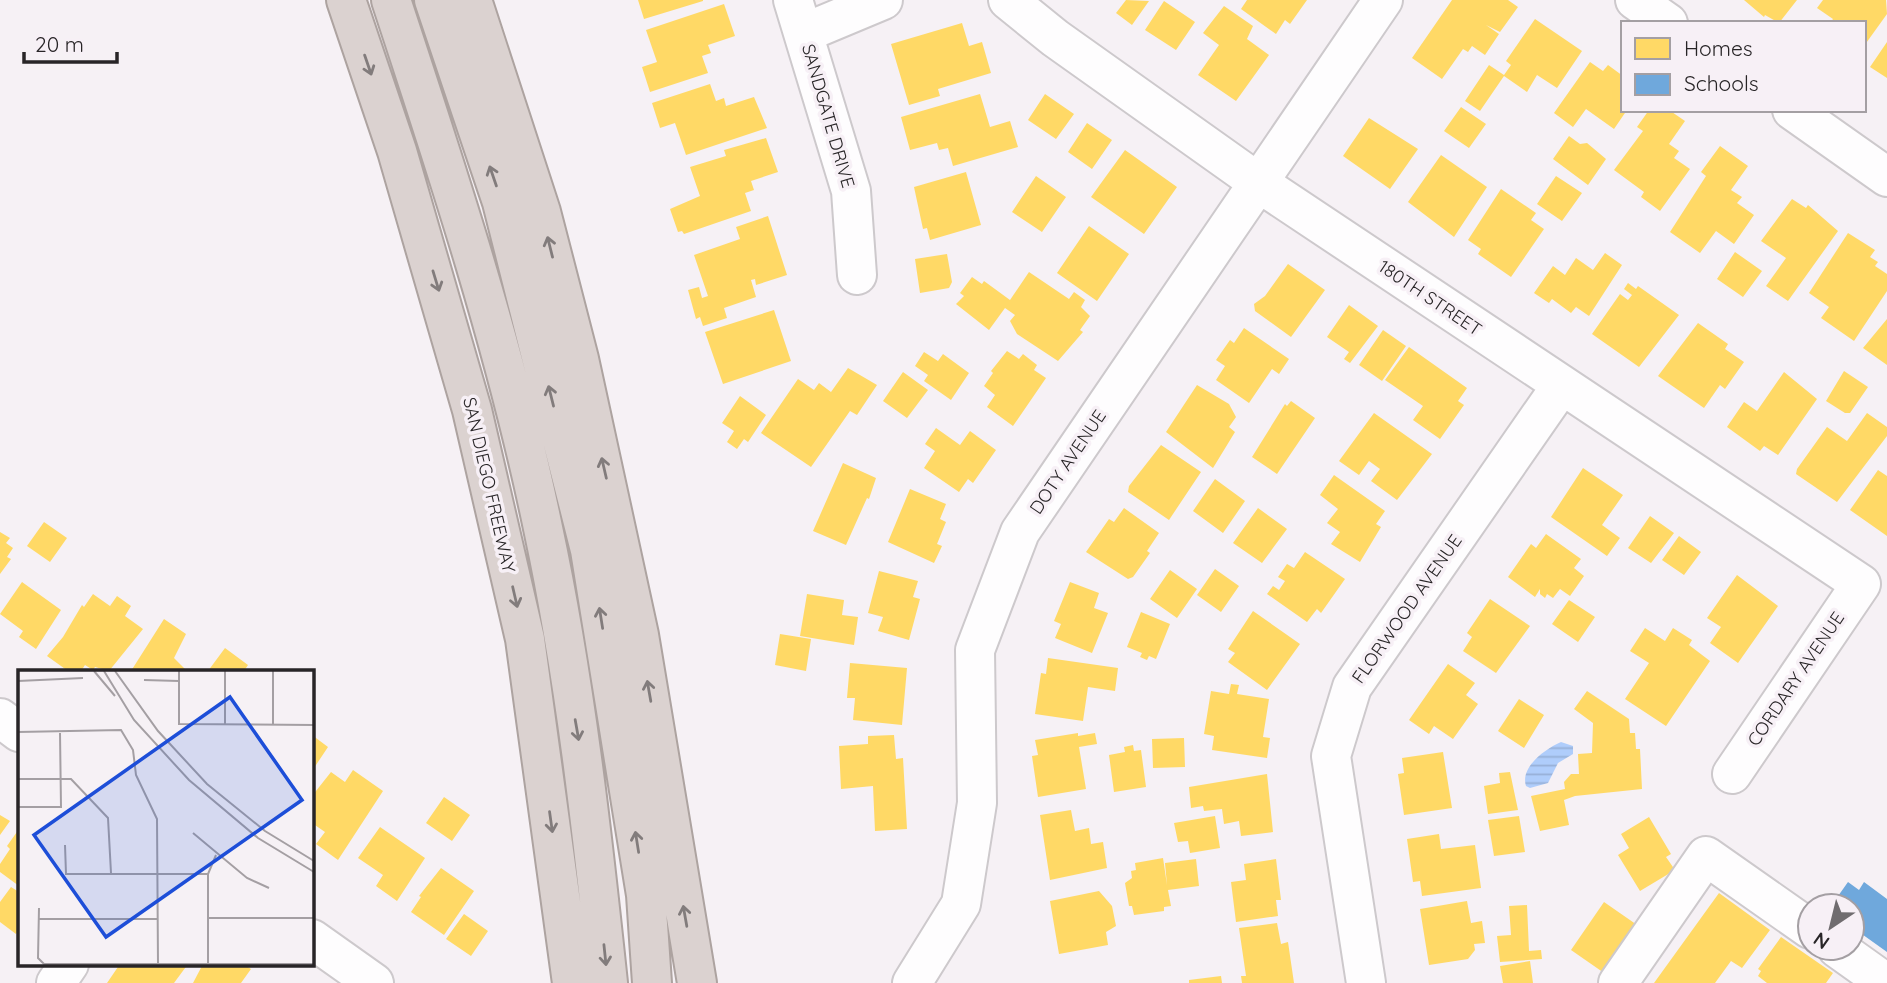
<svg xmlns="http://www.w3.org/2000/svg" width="1887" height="983" viewBox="0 0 1887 983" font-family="Quicksand,sans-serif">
  <defs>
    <pattern id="water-rules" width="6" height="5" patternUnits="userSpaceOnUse" patternTransform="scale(1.75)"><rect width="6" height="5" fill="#afcdfb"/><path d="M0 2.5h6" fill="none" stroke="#97b0d7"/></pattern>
  </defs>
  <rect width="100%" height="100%" fill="#f6f1f5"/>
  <path fill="url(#water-rules)" d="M1561,742l12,4v8l-15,9 -10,20 -18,5 -4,-2c-6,-19 19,-37 35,-44z"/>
  <path fill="#ffd966" d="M638,0h65v1l-59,18z
    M1126,0l23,1 -17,24 -16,-12z
    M1247,0h60l-17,24 -5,-4 -9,14 -35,-25z
    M1452,0h56l10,7 -18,25 -14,-7 13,9 -14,21 -13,-9 -4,6 -5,-3 -21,30 -30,-21z
    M1744,0h53l-18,23 -14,-8 -1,2z
    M1823,0h63l1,14 -23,32v-23h-34l3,-4 -16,-11z
    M1164,1l31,21 -19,28 -31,-20z
    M724,4l11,32 -27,9 3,8 -9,3 6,17 -58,19 -8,-25 15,-5 -11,-32z
    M1224,6l29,20 -6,13 22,16 -33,46 -38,-26 21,-30 -16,-12z
    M1535,19l47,32 -25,37 -20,-13 -10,17 -23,-16 -24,35 -15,-10 24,-36 15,10 7,-10 -5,-4z
    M962,23l7,23 13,-4 9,31 -53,16 2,7 -31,9 -18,-61z
    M1887,42v36l-17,-11z
    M1590,62l13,9 5,-6 15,11v34h4l-13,19 -28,-20 -13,18 -19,-14z
    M710,84l6,17 8,-3 2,8 28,-9 13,31 -81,27 -11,-32 -15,5 -8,-25z
    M980,94l10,33 20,-6 8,26 -65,19 -5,-18 -9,2 -2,-7 -27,7 -9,-33z
    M1045,94l29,20 -18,25 -28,-19z
    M1461,107l25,17 -17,24 -25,-17z
    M1649,110h20l16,11 -16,23 10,7 -5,7 16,11 -30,42 -19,-14 3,-5 -30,-22 29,-39 -6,-4z
    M1369,118l49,31 -28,40 -47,-33z
    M1087,123l25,17 -20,29 -24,-17z
    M1569,136l11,8 7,-1 19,16 -18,26 -35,-26z
    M766,138l12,34 -27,9 3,9 -9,3 6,18 -67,23 -2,-3 -4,1 -8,-23 30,-13 -10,-29 36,-11 -2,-6z
    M1720,146l28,20 -17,24 11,7 -5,6 17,12 -20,29 -18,-13 -16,22 -30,-21 36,-56 -5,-4z
    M1125,150l52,37 -33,47 -53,-37z
    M1441,155l46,32 -33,50 -46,-35z
    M966,172l15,53 -51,15 -3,-12 -4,1 -9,-42z
    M1036,176l30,21 -24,35 -30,-20z
    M1556,176l26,17 -20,28 -25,-17z
    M1501,189l35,24 -5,7 13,9 -33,48 -33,-23 3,-5 -13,-9z
    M1792,199l14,9 2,-3 30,26 -50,70 -22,-15 20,-28 -25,-17z
    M768,216l19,59 -31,10 -1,-6 -4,1 5,17 -32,11 3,10 -24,8 -3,-9 -4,2 -8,-29 11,-3 3,11 6,-2 -14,-41 46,-16 -4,-12z
    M1089,226l40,28 -32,47 -40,-28z
    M1848,233l27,17 -5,7 8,5 -3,4 12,8v17l-33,50 -33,-23 8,-11 -20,-14z
    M1735,252l27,19 -19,26 -26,-18z
    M1605,253l17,12 -33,51 -13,-9 -5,6 -19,-14 -3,4 -15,-10 19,-27 12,9 11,-17 17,12z
    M947,254l5,28 -3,6 -29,5 -5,-34z
    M1288,264l37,26 -34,47 -36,-26 -1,-7 11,-8z
    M1029,272l40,27 5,-7 11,8 -4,7 9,9 -10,14 3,2 -25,29 -41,-27 -7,-13 5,-6 -10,-7 -16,22 -33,-26 8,-8 -4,-3 12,-16 10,7 2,-3 26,19z
    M1628,283l8,6 2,-3 41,29 -40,52 -47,-33 28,-40 8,6 4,-5 -8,-6z
    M1349,305l29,21 -28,37 -6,-4 5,-7 -22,-15z
    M774,310l17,51 -68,23 -18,-52z
    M1887,319v46l-24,-17z
    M1698,323l30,21 -3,5 19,13 -19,27 -5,-4 -16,23 -46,-32z
    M1244,328l45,31 -10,15 -7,-5 -23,34 -33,-23 9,-14 -9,-6 14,-20 4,3z
    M1383,330l23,16 -24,35 -23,-16z
    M1409,347l58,41 -9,13 6,4 -24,34 -27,-19 10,-14 -38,-26z
    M1007,351l12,8 4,-5 14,11 -3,5 12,8 -33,48 -26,-19 8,-12 -11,-9 9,-13 -2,-2z
    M924,352l14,9 5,-7 26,19 -18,27 -27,-19 4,-6 -13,-9z
    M848,368l29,17 -20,30 -7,-4 -39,56 -50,-34 37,-54 16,11 5,-7 12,9z
    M1844,371l24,16 -18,26h-5l-19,-12z
    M903,372l25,18 -21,28 -24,-17z
    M1784,372l33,27 -39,56 -14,-9 -4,5 -33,-24 17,-25 13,9z
    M1197,385l32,19 7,13 -7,10 6,5 -22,36 -47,-36z
    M740,396l26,19 -18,27 -4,-3 -7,10 -10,-7 7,-11 -12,-8z
    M1291,401l24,17 -38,56 -25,-17 33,-53 2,2z
    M1374,413l58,41 -35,46 -26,-19 9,-12 -11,-8 -10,14 -20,-14z
    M1867,413l20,14v9l-50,66 -41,-28 1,-5 30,-42 20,14z
    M936,428l24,17 10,-14 26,19 -23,33 -5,-4 -9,13 -35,-24 11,-17 -10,-7z
    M1161,445l40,27 -32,48 -41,-28 1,-6z
    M843,463l33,15 -7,21 -2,-1 -21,47 -33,-14z
    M1583,468l40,27 -21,30 18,13 -13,18 -56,-39z
    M1878,470l9,6v60l-37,-26z
    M1334,475l51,36 -9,13 5,3 -21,35 -29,-18 9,-12 -13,-9 11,-14 -18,-14z
    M1215,479l30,22 -22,32 -30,-22z
    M910,489l36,15 -6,15 6,3 -9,22 5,2 -8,17 -46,-21z
    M1124,508l35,25 -12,18 3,2 -17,24 -5,2 -42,-27 23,-33 5,3z
    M1258,508l29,21 -25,34 -29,-20z
    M1650,516l24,17 -23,30 -23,-15z
    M44,522l23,16 -17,24 -23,-16z
    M0,532l10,6 -4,5 7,5 -6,9 4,2 -11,15z
    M1546,534l35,25 -7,9 10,8 -14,20 -10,-7 -7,9 -6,-4 -2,4 -5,-4v-5l-5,8 -27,-20 23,-33 5,4z
    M1679,536l22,16 -17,23 -22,-15z
    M1305,552l40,27 -24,34 -4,-4 -10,13 -40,-28 6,-8 6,4 6,-9 -7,-4 9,-13 7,4z
    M1215,569l24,17 -18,26 -24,-17z
    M1170,570l27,19 -20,29 -27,-19z
    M879,571l39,10 -5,16 7,2 -11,41 -31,-9 5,-14 -15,-4z
    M1737,575l41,31 -40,57 -28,-20 11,-16 -14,-9z
    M22,582l39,28 -25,39 -17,-12 4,-6 -23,-17z
    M1070,582l29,11 -5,15 14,5 -16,40 -37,-15 6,-14 -7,-3z
    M93,594l17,12 7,-10 14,10 -6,10 18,13 -34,42 -14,-4 -2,3 -8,-5 -4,6h-13l-21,-15 16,-19 19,-32 2,2z
    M807,594l37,6 -2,15 16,2 -4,28 -54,-9z
    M1490,599l40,27 -34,47 -33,-22 9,-14 -5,-4z
    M1569,600l26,17 -17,25 -26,-18z
    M1253,611l47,33 -33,46 -39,-28 7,-9 -7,-4z
    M1141,612l29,12 -14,35 -7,-3 -2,4 -7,-3 2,-4 -15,-6z
    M164,619l22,15 -12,24 11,11 -54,2z
    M1645,628l20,13 8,-13 19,12 -3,5 21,16 -44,65 -41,-27 24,-36 -19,-12z
    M780,634l31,5 -5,32 -31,-6z
    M225,648l23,17 -4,6h-36z
    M1048,658l70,10 -3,23 -27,-4 -5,34 -48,-7 6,-41 5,1z
    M850,663l57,5 -5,57 -49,-5 2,-22h-8z
    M1448,664l27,19 -9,12 12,9 -25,35 -19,-13 -5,8 -20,-14z
    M1231,684l8,1 -2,9 32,5 -6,38 7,1 -3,20 -55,-8 2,-14 -10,-2 7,-43 18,3z
    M1587,691l42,28 1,14h5l1,16h4l2,40 -67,7 -11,4 5,25 -29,6 -9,-35 34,-7 -1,-7 7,-8h8l-1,-20 14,-1 1,-30 -19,-14z
    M1519,699l25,16 -20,33 -26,-17z
    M1078,733v3l17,-3 2,11 -18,3 7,42 -48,8 -6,-41 6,-1 -3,-15z
    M312,735l16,12 -16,24z
    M894,735l2,24 7,-1 4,71 -32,2 -2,-45 -32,3 -2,-43 29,-2v-8z
    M1184,738l1,29 -32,1 -1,-29z
    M1133,745l1,6 7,-1 5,37 -32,5 -5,-37 16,-3 -1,-5z
    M1443,752l9,56 -48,7 -6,-41 6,-1 -2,-15z
    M353,770l30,21 -45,69 -22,-16 9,-12 -13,-9v-27l19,-24 14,10z
    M1510,772l8,38 -30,4 -4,-28 16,-3 -1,-10z
    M1267,774l6,58 -32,4 -2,-15 -15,3 -2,-15 -18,2 -1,-5 -12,2 -2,-21z
    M444,797l26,18 -18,26 -26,-18z
    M1071,810l4,21 14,-3 2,16 12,-2 4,26 -57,12 -10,-65z
    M0,815l10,6 -10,14z
    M1215,816l5,32 -30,5 -2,-12 -10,1 -4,-19z
    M1519,816l6,36 -31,4 -6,-36z
    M1649,817l22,37 -5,3 9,13 -35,21 -22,-36 11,-7 -8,-14z
    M380,827l45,31 -28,43 -21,-15 7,-11 -25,-17z
    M19,829v57l-19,-14v-8l10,-15 -3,-3z
    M1439,834l2,15 34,-4 6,43 -59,8 -2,-15 -7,1 -6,-43z
    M1163,858l4,27 -2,-22 31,-4 3,27 -31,4 3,16 -7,1v4l-30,4 -2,-9h-3l-4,-23 7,-5 -1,-7 5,-1 -1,-7z
    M1276,859l5,41h-5l2,16 -42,6 -5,-40 15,-2 -2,-16z
    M441,868l33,23 -30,44 -33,-23 10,-15 -2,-1z
    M11,887l8,5v37l-3,5 -16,-12v-20z
    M1099,891l13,15 4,20 -10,6 2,13 -49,9 -9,-53z
    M1719,893l51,37 -28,38 -11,-7 -16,22h-61z
    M1467,901l4,22 11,-2 3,22 -11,1 1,6 -7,9 -39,6 -9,-56z
    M1604,902l36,25 -33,48 -36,-25z
    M1527,905l2,46 12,-1 1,9 -42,3 -3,-26 14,-1 -2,-29z
    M464,914l24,17 -17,25 -25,-17z
    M1277,923l4,21 7,-2 6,41h-52l-1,-7h5l-7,-48z
    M1781,937l52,36 -7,10h-59l-9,-7 3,-5 -3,-2z
    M1530,961l3,22h-30l-3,-17z
    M120,964h68l-14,19h-67z
    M203,964h40l8,5 -10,14h-48z
    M1221,976l1,7h-33v-3z"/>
  <path fill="#6fa8dc" d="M1848,882l11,8 5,-8 23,17v53l-35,-25v-21h-21z"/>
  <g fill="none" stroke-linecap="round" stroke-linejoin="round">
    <g stroke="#cdc9cc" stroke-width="42">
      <path id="minor" d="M793,0l58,191 6,84
        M1008,0l47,38 204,145 602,401 -129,190
        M1635,0l33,23
        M804,33l79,-33
        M1792,110l95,67
        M0,718l19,14
        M312,939l62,44
        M1837,948l49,35
        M56,983l13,-19
        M912,983l49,-79 16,-101 -2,-153 45,-118 363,-532
        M1366,983l-35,-227 21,-69 209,-301
        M1618,983l88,-127 104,73"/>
    </g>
    <g stroke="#ada3a0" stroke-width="42">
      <path id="highway" d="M346,0l51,151 75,259 53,229 47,344
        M391,0c57,173 115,349 152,528 32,150 49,303 65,455
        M434,0l68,202 88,348 56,345 6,88
        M472,0l69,212 38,147 60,276 58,348"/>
    </g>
    <use href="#minor" stroke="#fefdfe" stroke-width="38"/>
    <use href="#highway" stroke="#dbd2d0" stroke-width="38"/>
  </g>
  <defs><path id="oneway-shaft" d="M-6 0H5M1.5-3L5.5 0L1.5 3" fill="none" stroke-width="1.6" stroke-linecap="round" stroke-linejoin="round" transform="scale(1.75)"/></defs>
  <g stroke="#827c7c">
    <use href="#oneway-shaft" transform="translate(368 65) rotate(71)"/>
    <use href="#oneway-shaft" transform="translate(493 176) rotate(-109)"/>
    <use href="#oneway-shaft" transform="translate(550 247) rotate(-104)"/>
    <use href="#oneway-shaft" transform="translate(436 281) rotate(73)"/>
    <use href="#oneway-shaft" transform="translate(551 396) rotate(-104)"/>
    <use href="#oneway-shaft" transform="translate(604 468) rotate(-103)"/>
    <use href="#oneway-shaft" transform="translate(515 597) rotate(77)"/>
    <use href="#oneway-shaft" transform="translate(601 618) rotate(-99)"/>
    <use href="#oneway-shaft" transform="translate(649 691) rotate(-100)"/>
    <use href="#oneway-shaft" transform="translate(577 730) rotate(80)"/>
    <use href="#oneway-shaft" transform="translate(551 822) rotate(82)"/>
    <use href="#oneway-shaft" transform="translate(637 842) rotate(-99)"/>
    <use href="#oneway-shaft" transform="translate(685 916) rotate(-100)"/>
    <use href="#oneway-shaft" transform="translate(605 955) rotate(84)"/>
  </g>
  <g text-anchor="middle" stroke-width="7" stroke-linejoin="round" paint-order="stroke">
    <g font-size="18" fill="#282527" stroke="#f7f0f6">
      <text transform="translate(828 116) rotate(74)" y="6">SANDGATE DRIVE</text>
      <text transform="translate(1430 298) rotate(34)" y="6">180TH STREET</text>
      <text transform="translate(1068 462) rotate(-56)" y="6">DOTY AVENUE</text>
      <text transform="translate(489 485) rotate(77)" y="6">SAN DIEGO FREEWAY</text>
      <text transform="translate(1407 609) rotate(-55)" y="6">FLORWOOD AVENUE</text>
      <text transform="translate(1796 679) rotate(-56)" y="6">CORDARY AVENUE</text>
    </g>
  </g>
  <g transform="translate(18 670)">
    <rect width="296" height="296" fill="#f6f1f5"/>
    <path fill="none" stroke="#a49fa3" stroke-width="2" d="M76,1l21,25M86,1l30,49 55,60 69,58 56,34M97,1l43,60 49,53 58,47 49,30M161,1v53l135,1M255,1v54M126,10l35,1M0,11l65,-3M207,55v-54M0,62l103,-2 12,20 3,25 21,44 1,146M0,109h53l37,39 3,55M0,137h43l-1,-74M175,163l54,45 22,10M47,175l1,29h142M21,238l-1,50 6,6h270M189,248h107M21,249h119M190,294v-90l8,-19"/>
    <path fill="#1d4ed8" fill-opacity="0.15" stroke="#1d4ed8" stroke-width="3.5" d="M212,27l72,103 -196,137 -72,-102z"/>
    <rect width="296" height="296" fill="none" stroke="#282527" stroke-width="3.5"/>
  </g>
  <rect x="1621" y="21" width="245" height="91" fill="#f7f0f6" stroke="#a49fa3" stroke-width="2"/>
  <rect x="1635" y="38" width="35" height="21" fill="#ffd966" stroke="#a49fa3" stroke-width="2"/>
  <text x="1684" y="56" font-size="21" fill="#282527">Homes</text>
  <rect x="1635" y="74" width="35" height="21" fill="#6fa8dc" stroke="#a49fa3" stroke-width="2"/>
  <text x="1684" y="91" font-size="21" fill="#282527">Schools</text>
  <g transform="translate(1831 927) rotate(215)"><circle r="33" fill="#f7f0f6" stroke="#a49fa3" stroke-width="2"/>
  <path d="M0-5L12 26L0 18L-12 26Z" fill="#706c6f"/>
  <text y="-10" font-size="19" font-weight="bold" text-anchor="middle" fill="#282527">N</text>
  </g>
  <path d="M24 52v10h93v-10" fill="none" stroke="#282527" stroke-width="3.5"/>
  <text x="35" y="52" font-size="21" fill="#282527" stroke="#f7f0f6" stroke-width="5" paint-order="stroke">20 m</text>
</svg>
